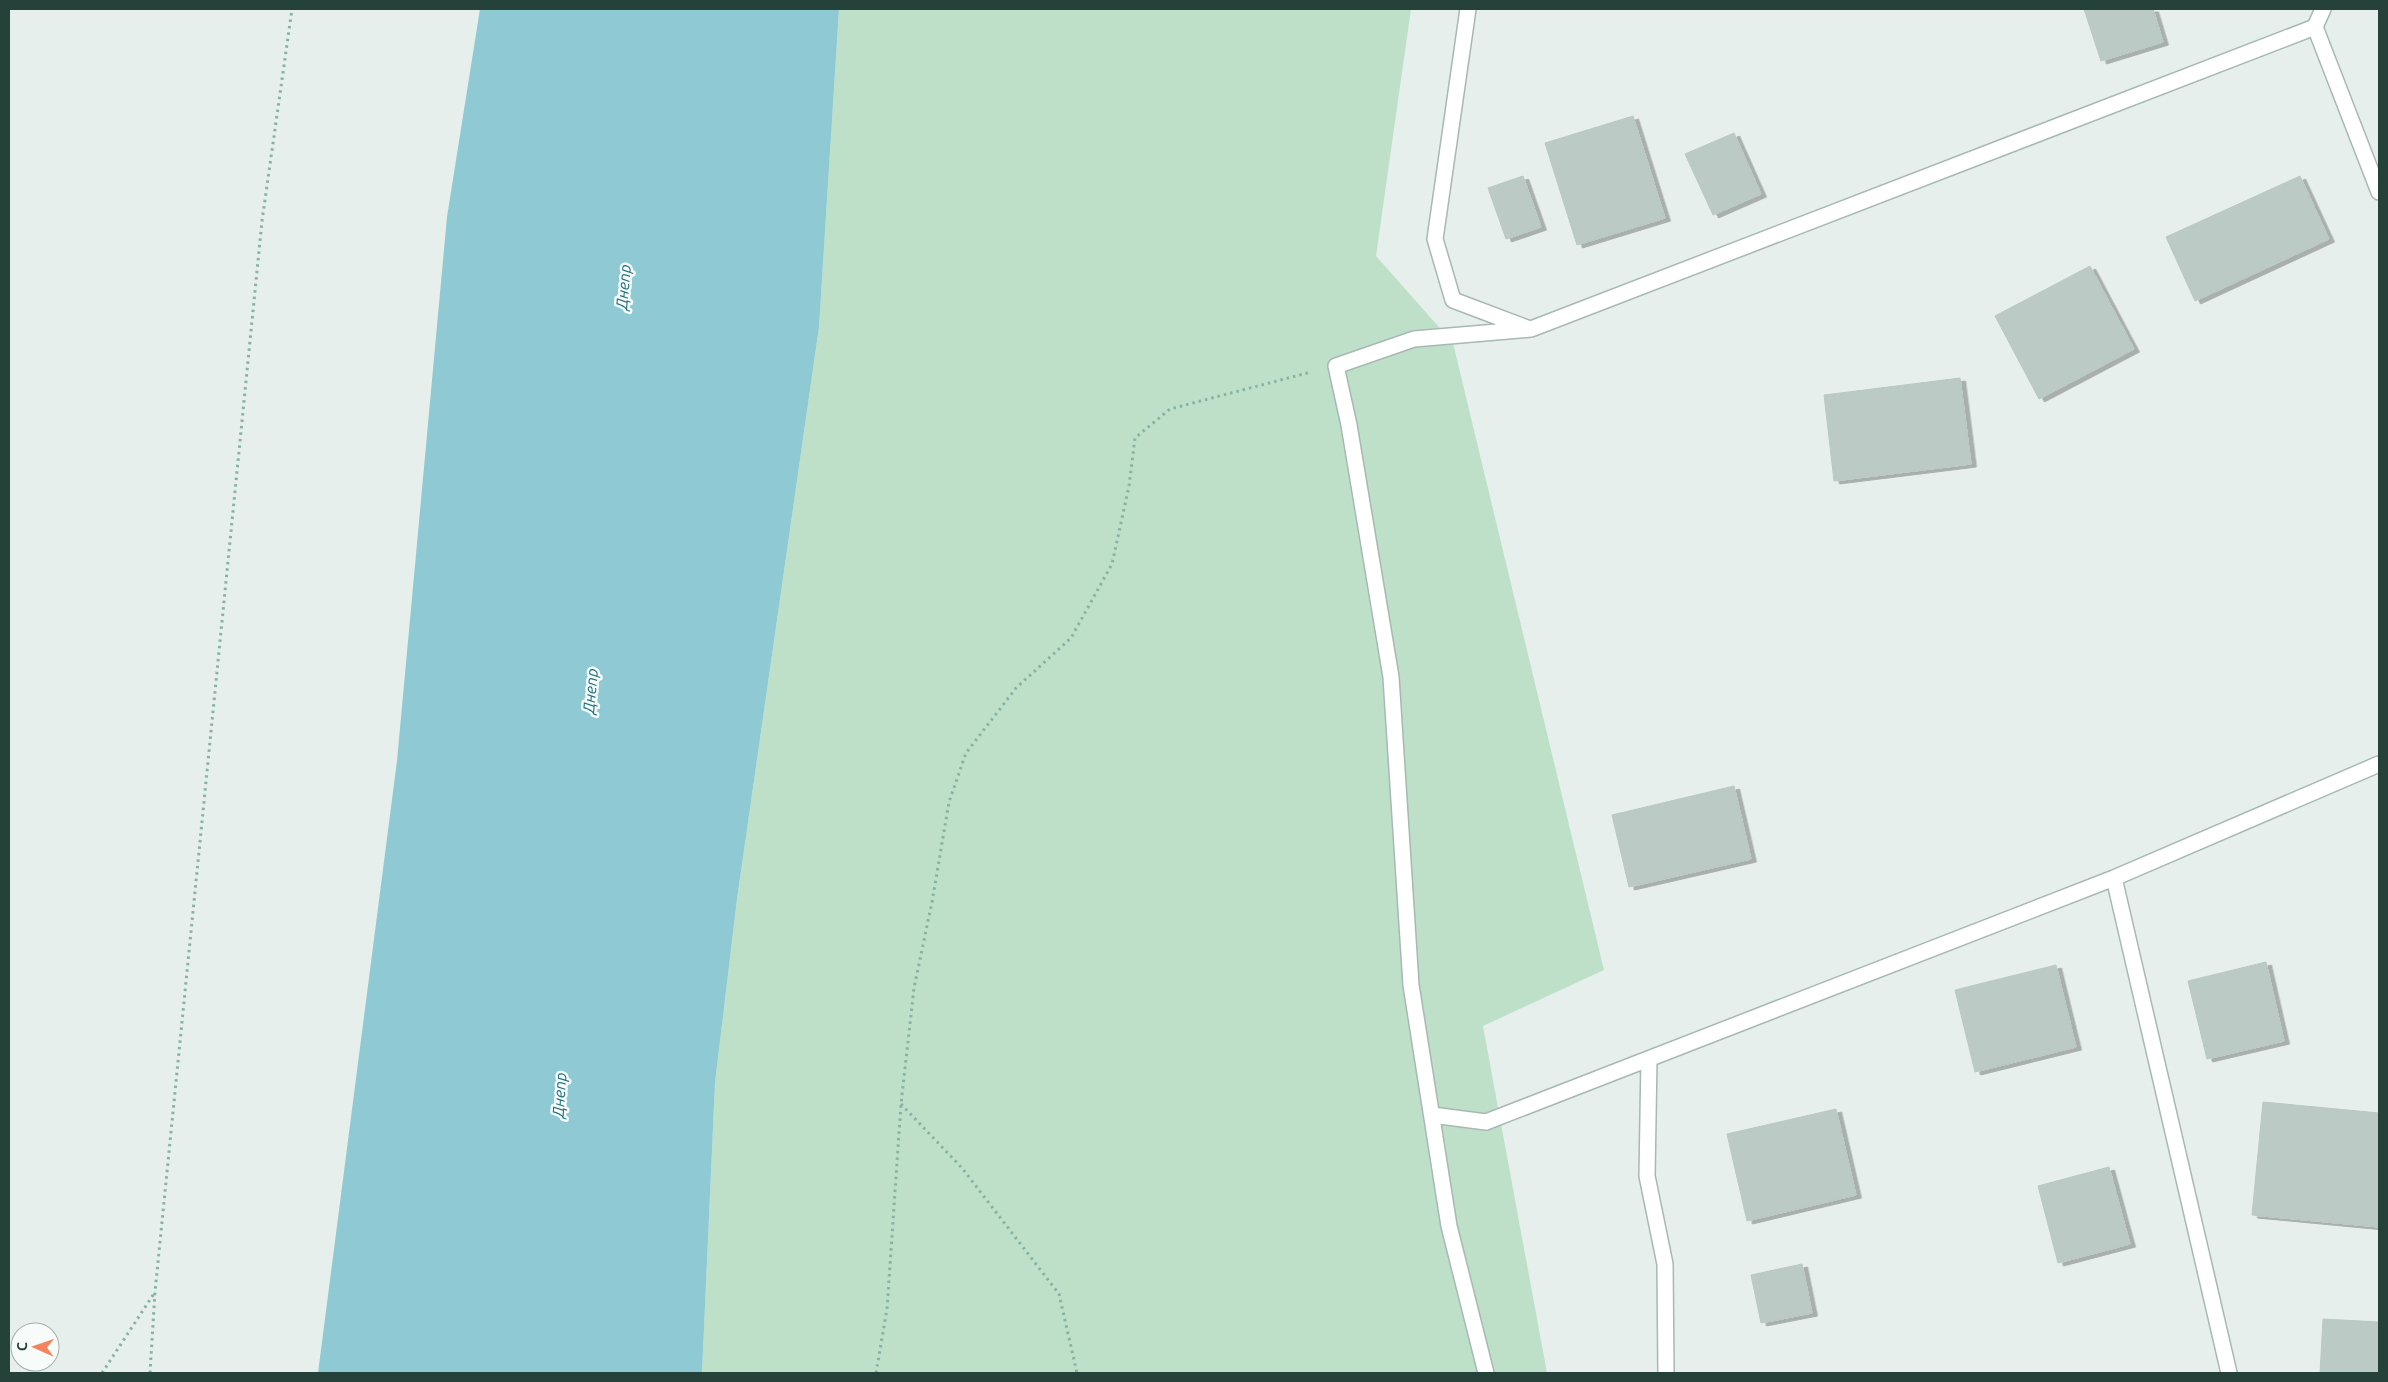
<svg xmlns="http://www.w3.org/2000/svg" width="2388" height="1382" viewBox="0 0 2388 1382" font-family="Ubuntu,sans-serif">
  <defs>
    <filter id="shadow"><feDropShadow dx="5.5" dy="3" stdDeviation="0" flood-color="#0004"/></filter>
  </defs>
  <rect width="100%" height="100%" fill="#e6efeb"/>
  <path fill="#bfe0c8" d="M839,9h572l-35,247 77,87 151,627 -121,56 64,347h-845l13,-290 22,-184 82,-572z"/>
  <path fill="#8ec9d4" d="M480,9h359l-20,318 -82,572 -22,184 -13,290h-384l79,-612 50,-544z"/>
  <path fill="#bbcac4" stroke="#b8c9c2" filter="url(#shadow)" d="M2084,9h69l10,33 -62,19z
    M1633,116l32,102 -88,27 -32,-102z
    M1734,133l27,61 -48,21 -28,-61z
    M1523,176l18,51 -35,12 -18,-51z
    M2300,176l29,63 -134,62 -29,-64z
    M2090,266l44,83 -95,50 -44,-83z
    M1960,378l11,86 -137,17 -10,-86z
    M1734,786l17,73 -122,28 -17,-72z
    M2266,962l18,79 -77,18 -19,-78z
    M2056,965l20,82 -101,25 -20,-82z
    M2263,1102l116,11v114l-127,-12z
    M1836,1109l20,86 -109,26 -20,-87z
    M2109,1167l21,77 -72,19 -20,-77z
    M1802,1264l10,49 -51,10 -10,-48z
    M2323,1319l56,3v51h-59z"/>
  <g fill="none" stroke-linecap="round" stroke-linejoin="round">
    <g stroke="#a8b8b2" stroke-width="18">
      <path id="minor" d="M1468,9l-33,230 18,61 74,28
        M2315,27l64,165
        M2114,878l115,495
        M1649,1059l-2,117 18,88 1,109
        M1432,1115l54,7 628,-244 265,-114
        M1486,1373l-37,-147 -38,-241 -20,-308 -42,-252 -13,-59 78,-27 117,-10 784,-302 8,-18"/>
    </g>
    <path stroke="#86b3a5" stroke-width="3" stroke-dasharray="2.5 4" stroke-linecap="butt" d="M901,1104l61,64 97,126 18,79
      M102,1373l53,-81
      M150,1373l5,-81 107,-1071 30,-212
      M876,1373l11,-64 14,-205 13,-116 18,-86 17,-100 17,-49 50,-65 55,-50 41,-74 17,-78 6,-48 35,-29 141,-37"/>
    <use href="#minor" stroke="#fff" stroke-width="15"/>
  </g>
  <g text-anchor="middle" stroke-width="5" stroke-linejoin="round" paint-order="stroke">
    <g font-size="16" font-style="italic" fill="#1c6f80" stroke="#f7fbf9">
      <text transform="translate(623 287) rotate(-85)" y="6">Днепр</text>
      <text transform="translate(590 691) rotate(-85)" y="6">Днепр</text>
      <text transform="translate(559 1095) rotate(-86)" y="6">Днепр</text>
    </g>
  </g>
  <rect width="2388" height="1382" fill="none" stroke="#24423a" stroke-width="20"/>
  <g transform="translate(35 1347) rotate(272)"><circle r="24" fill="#f7fbf9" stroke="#a3b1ad"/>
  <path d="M0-4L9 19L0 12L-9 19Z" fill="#f4845f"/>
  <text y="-8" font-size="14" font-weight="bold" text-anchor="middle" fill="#24423a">С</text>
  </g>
</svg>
